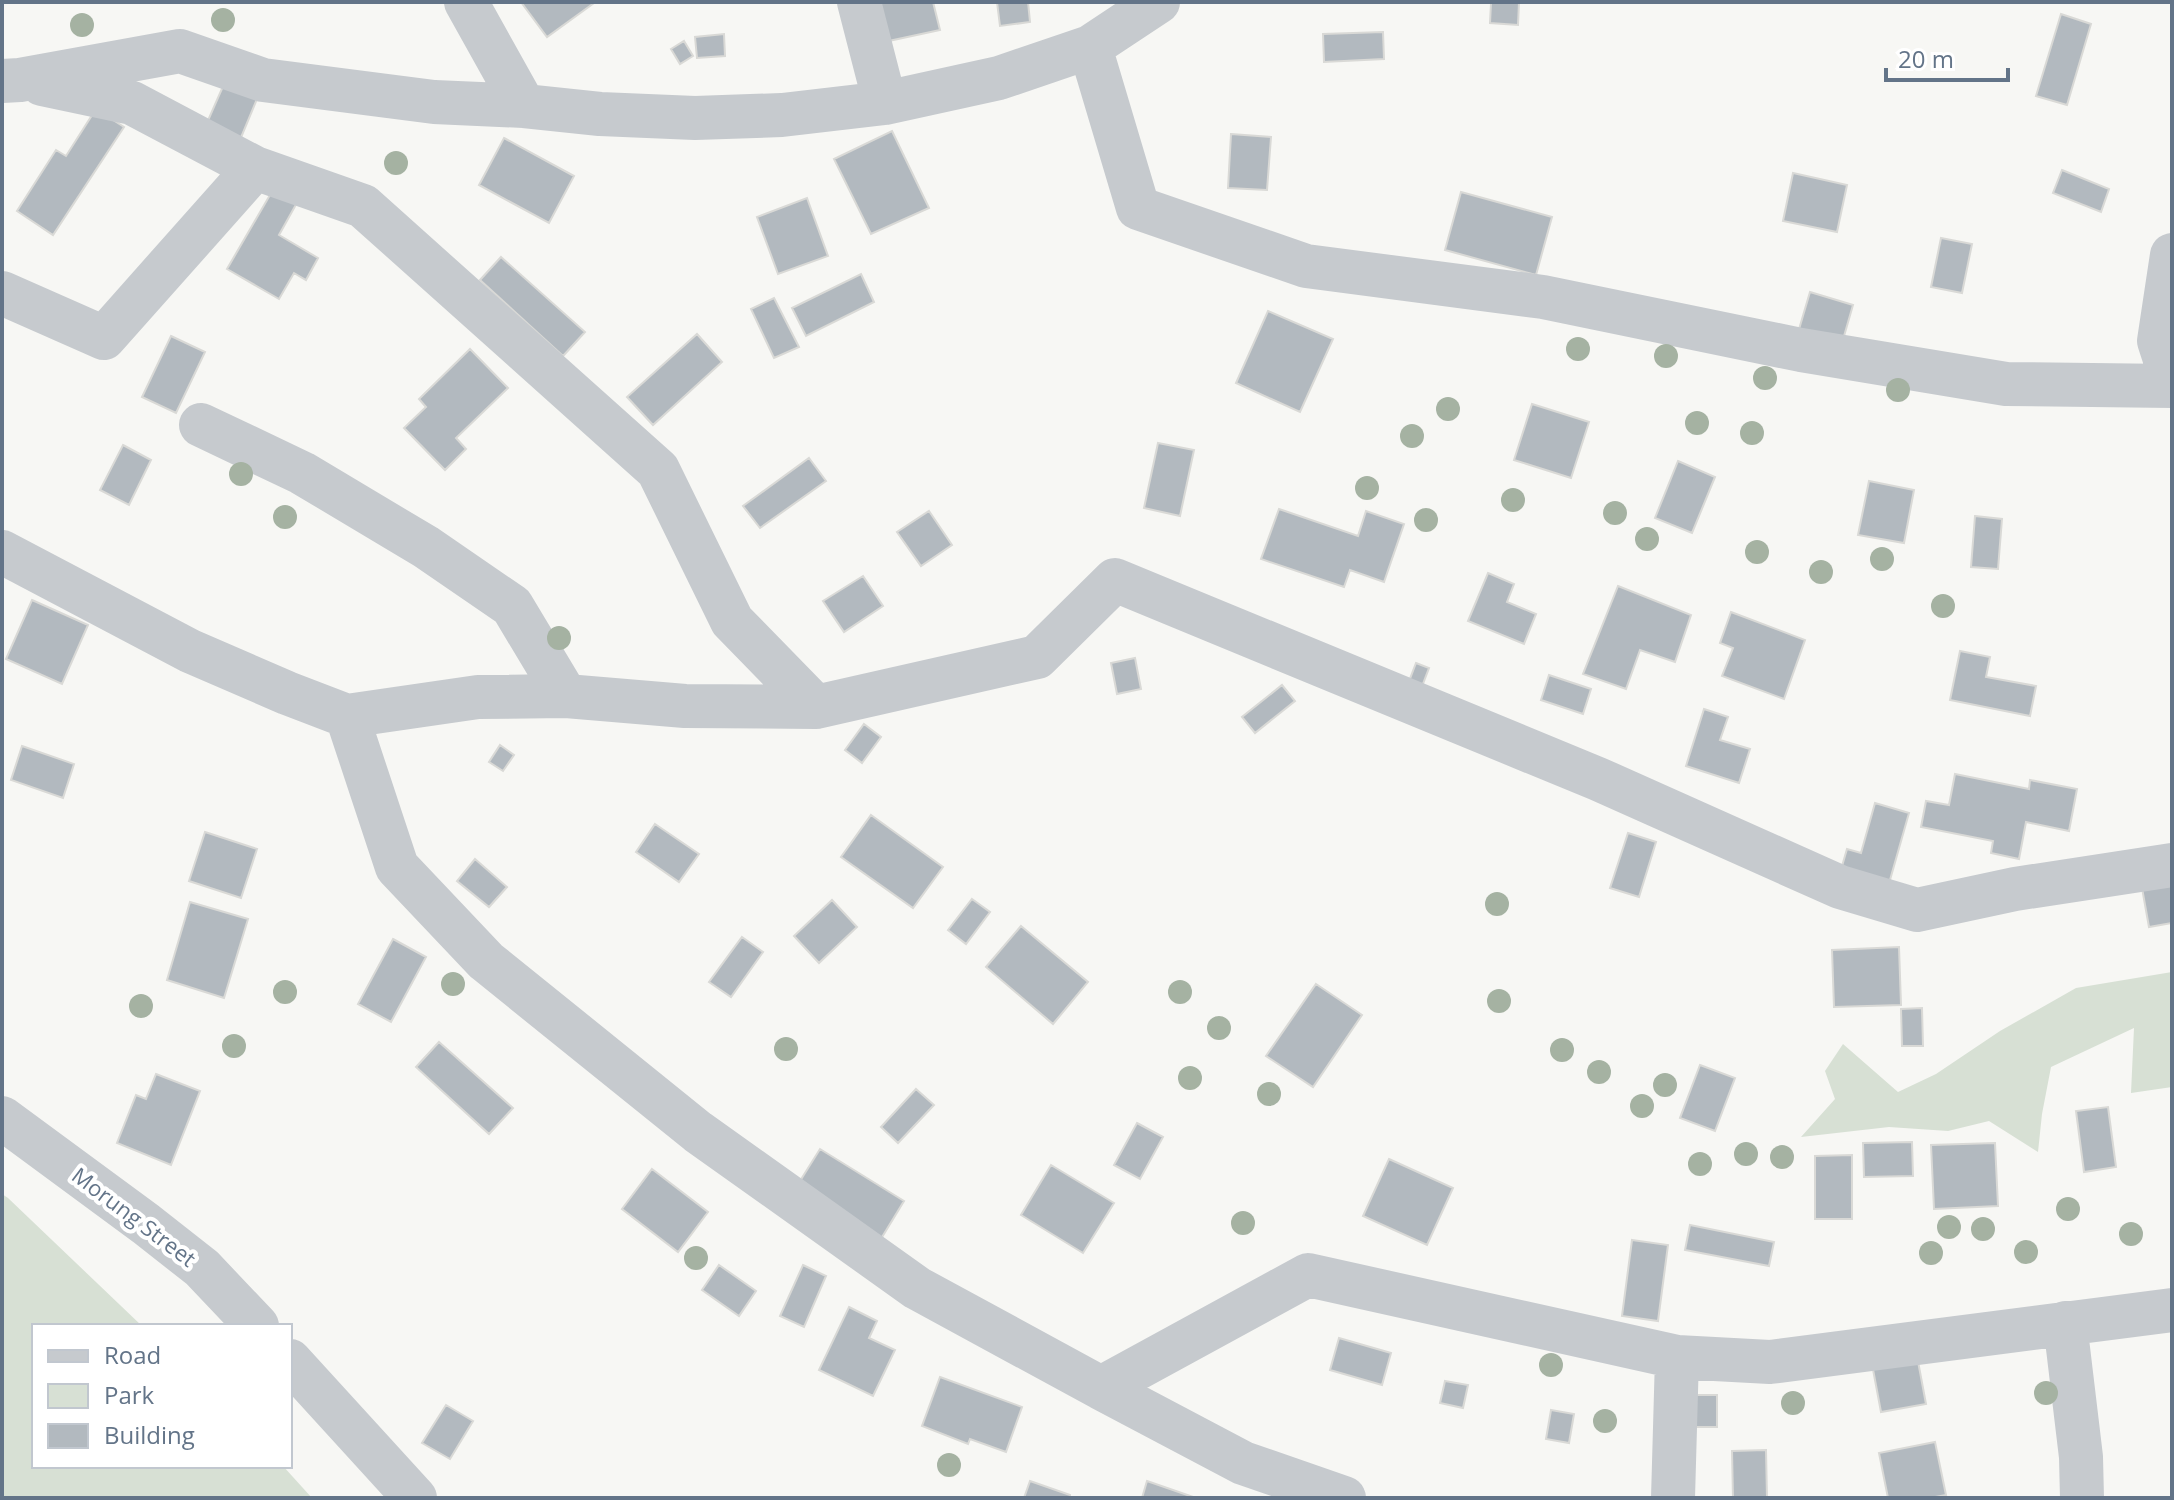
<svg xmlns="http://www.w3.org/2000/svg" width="2174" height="1500" viewBox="0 0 2174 1500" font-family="'Open Sans',sans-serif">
  <rect width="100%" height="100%" fill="#f7f7f4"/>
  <path fill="#d7e0d4" d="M2172,972v115l-41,6 3,-65 -83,39 -9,47 -4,38 -49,-31 -41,10 -59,-4 -88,10 34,-38 -10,-28 18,-27 55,48 38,-18 64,-43 76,-43z
    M2,1194l6,4 134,128h-108v140h249l29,32h-310z"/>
  <path fill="#b2b9bf" stroke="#d9d9d6" stroke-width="2" d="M521,2h73v1l-47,34z
    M874,2h59l7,28 -56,12z
    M997,2h31l2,20 -30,4z
    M1497,2h22l-1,23 -28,-2 1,-20z
    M2061,14l30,10 -24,81 -31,-9z
    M1383,32l1,27 -60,3 -1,-28z
    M724,34l1,22 -28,2 -2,-21z
    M684,41l9,15 -13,8 -9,-15z
    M224,84l33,15 -17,41 -34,-15z
    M96,109l28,18 -71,108 -36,-24 39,-61 10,6z
    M892,131l37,77 -58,26 -37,-75z
    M1231,134l40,3 -4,53 -39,-2z
    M504,138l70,38 -25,47 -70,-38z
    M2062,170l47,19 -8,23 -48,-19z
    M1793,173l54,12 -10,47 -54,-11z
    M274,188l24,13 -19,34 39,23 -12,22 -12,-7 -15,26 -52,-30z
    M1461,192l91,25 -16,58 -91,-25z
    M807,198l21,58 -50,18 -21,-57z
    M1941,238l31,6 -10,49 -31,-6z
    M501,257l84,75 -22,24 -83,-76z
    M861,274l13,28 -68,34 -14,-28z
    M1810,292l43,13 -13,45 -43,-14z
    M774,298l25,49 -25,11 -23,-49z
    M1268,311l65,28 -33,73 -64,-29z
    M697,334l25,28 -69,63 -26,-28z
    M171,336l34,16 -29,61 -34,-16z
    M470,349l38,39 -52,50 10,11 -21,21 -41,-42 22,-21 -7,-8z
    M1532,404l57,18 -18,56 -57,-18z
    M1158,443l36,7 -14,66 -36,-8z
    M123,445l28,15 -22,45 -29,-15z
    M809,458l17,23 -66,47 -17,-22z
    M1678,461l37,16 -23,56 -37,-15z
    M1869,481l45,9 -10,53 -46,-8z
    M1279,509l79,27 8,-25 38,13 -20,58 -34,-12 -6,17 -83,-28z
    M929,511l23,34 -31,21 -24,-34z
    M1975,516l27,3 -4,50 -27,-2z
    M1488,573l26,11 -7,18 29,12 -12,30 -56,-23z
    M863,576l20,30 -39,26 -21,-31z
    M1618,586l73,29 -16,47 -35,-12 -14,39 -43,-15z
    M32,600l56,25 -26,59 -56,-25z
    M1731,612l74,28 -21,59 -62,-23 11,-28 -13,-5z
    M1960,651l30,6 -4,20 50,9 -6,30 -80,-16z
    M1135,658l6,31 -24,5 -6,-31z
    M1416,663l13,5 -8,21 -13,-5z
    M1549,675l42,14 -8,25 -42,-14z
    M1282,685l13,16 -40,32 -13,-16z
    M1704,709l24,8 -8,23 30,9 -11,34 -53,-17z
    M864,724l17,13 -19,26 -17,-13z
    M500,745l14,10 -11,16 -14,-9z
    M22,746l52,18 -11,34 -52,-18z
    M1955,774l74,15 1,-9 47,9 -8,42 -43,-9 -7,37 -28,-6 2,-12 -72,-14 5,-26 23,4z
    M1875,803l34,10 -21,74 -48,-14 7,-24 14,4z
    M871,815l72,52 -30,41 -72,-51z
    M655,824l44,30 -20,28 -43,-30z
    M205,832l52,17 -16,49 -52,-17z
    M1628,833l28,9 -17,55 -29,-9z
    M475,859l32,28 -18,20 -32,-26z
    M2172,883v40l-23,4 -7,-39z
    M972,899l18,13 -24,32 -18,-14z
    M832,900l25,27 -38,36 -25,-27z
    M190,902l58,17 -24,79 -57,-18z
    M1021,926l67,56 -35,42 -67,-57z
    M742,937l21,15 -32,45 -22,-15z
    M393,939l33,18 -35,65 -33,-18z
    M1899,947l2,58 -67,2 -2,-57z
    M1316,984l46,31 -49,72 -47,-31z
    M1922,1008l1,38h-21l-1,-37z
    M439,1042l74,66 -24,26 -73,-67z
    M1700,1065l35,13 -20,53 -35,-13z
    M156,1074l44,17 -29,74 -54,-22 19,-48 10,4z
    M916,1089l18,16 -36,38 -17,-16z
    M2108,1107l8,60 -32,5 -8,-61z
    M1137,1123l26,14 -23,42 -26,-14z
    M1912,1142l1,34 -49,1 -1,-34z
    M1995,1143l3,63 -64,3 -3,-64z
    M820,1149l84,52 -25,41 -84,-53z
    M1852,1155v64h-37v-63z
    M1389,1159l64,29 -26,57 -64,-29z
    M1051,1165l63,38 -31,50 -62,-38z
    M652,1169l56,43 -30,40 -56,-43z
    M1690,1225l84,17 -5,24 -84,-16z
    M1632,1240l36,5 -10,76 -36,-5z
    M719,1265l37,26 -17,25 -37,-26z
    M803,1265l23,11 -22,51 -24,-11z
    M849,1307l28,14 -8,17 26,12 -22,46 -54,-26z
    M1339,1338l52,15 -9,32 -52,-15z
    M1917,1356l9,48 -45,8 -9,-48z
    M940,1377l82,30 -16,45 -36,-13 -2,5 -46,-18z
    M1445,1381l23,4 -5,23 -23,-5z
    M1691,1395h26v32h-26z
    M446,1405l27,16 -23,38 -28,-16z
    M1551,1410l23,4 -5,29 -23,-4z
    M1935,1442l11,53 -16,3h-42l-9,-45z
    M1766,1450l1,48h-34l-1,-47z
    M1030,1481l40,14v3h-46z
    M1147,1481l49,17h-54z"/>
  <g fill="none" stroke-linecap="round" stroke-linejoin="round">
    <path stroke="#c6cace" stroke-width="44" d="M466,2l58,104
      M859,2l26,101
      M1090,47l48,161 168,58 237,31 258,53 205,34 166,2
      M2,81l18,-1 160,-29 83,29 171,22 90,4 76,8 95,4 87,-3 103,-12 114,-25 91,-31 68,-45
      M42,84l90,19 123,65 108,38 295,264 74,151 84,86
      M2172,255l-13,86 13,40
      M2,293l102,45 151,-170
      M201,425l101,48 124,74 86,59 54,90
      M2,552l188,99 97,42 60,23 50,151 89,94 212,171 219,156 184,100 207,-113 369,82 93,5 402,-52
      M347,716l131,-19 88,-1 119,10 131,1 221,-50 78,-77 483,199 242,108 77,23 98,-21 157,-24
      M2,1118l144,106 56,44 55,58
      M2065,1323l16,134 1,41
      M290,1361l125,137
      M1101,1388l142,75 101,35
      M1673,1498l4,-141"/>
  </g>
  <g fill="#a5b2a2">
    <circle cx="223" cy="20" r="12"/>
    <circle cx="82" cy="25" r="12"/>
    <circle cx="396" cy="163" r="12"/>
    <circle cx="1578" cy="349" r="12"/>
    <circle cx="1666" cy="356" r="12"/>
    <circle cx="1765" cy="378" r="12"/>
    <circle cx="1898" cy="390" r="12"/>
    <circle cx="1448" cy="409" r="12"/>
    <circle cx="1697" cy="423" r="12"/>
    <circle cx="1752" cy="433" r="12"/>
    <circle cx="1412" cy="436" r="12"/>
    <circle cx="241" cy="474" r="12"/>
    <circle cx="1367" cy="488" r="12"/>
    <circle cx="1513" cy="500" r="12"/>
    <circle cx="1615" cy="513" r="12"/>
    <circle cx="285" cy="517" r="12"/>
    <circle cx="1426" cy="520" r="12"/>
    <circle cx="1647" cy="539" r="12"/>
    <circle cx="1757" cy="552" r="12"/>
    <circle cx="1882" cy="559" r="12"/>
    <circle cx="1821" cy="572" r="12"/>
    <circle cx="1943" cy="606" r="12"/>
    <circle cx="559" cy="638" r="12"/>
    <circle cx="1497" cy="904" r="12"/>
    <circle cx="453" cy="984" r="12"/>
    <circle cx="285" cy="992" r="12"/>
    <circle cx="1180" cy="992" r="12"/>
    <circle cx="1499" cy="1001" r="12"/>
    <circle cx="141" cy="1006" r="12"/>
    <circle cx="1219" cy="1028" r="12"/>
    <circle cx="234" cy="1046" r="12"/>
    <circle cx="786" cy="1049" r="12"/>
    <circle cx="1562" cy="1050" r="12"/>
    <circle cx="1599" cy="1072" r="12"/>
    <circle cx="1190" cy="1078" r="12"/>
    <circle cx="1665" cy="1085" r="12"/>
    <circle cx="1269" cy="1094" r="12"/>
    <circle cx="1642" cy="1106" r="12"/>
    <circle cx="1746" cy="1154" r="12"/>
    <circle cx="1782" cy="1157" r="12"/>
    <circle cx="1700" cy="1164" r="12"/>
    <circle cx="2068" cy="1209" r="12"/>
    <circle cx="1243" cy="1223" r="12"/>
    <circle cx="1949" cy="1227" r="12"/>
    <circle cx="1983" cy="1229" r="12"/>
    <circle cx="2131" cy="1234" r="12"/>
    <circle cx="2026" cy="1252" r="12"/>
    <circle cx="1931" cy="1253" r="12"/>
    <circle cx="696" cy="1258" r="12"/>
    <circle cx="1551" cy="1365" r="12"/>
    <circle cx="2046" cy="1393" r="12"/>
    <circle cx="1793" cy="1403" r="12"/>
    <circle cx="1605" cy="1421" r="12"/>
    <circle cx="949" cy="1465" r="12"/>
  </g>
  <g text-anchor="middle" stroke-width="8" stroke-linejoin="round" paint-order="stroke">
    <g font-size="22" fill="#637488" stroke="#fff">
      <text transform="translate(134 1217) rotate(37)" y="8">Morung Street</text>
    </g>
  </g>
  <rect width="2174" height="1500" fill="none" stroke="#637488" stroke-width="8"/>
  <rect x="32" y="1324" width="260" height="144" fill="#ffffff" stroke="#c1c7cf" stroke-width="2"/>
  <rect x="48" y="1350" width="40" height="12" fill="#c6cace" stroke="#c1c7cf" stroke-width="2"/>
  <text x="104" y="1364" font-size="24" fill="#637488">Road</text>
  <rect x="48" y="1384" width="40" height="24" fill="#d7e0d4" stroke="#c1c7cf" stroke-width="2"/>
  <text x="104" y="1404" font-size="24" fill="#637488">Park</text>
  <rect x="48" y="1424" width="40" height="24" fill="#b2b9bf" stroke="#c1c7cf" stroke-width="2"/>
  <text x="104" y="1444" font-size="24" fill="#637488">Building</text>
  <path d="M1886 68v12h122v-12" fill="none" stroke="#637488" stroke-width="4"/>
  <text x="1898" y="68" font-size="24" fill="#637488" stroke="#ffffff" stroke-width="6" paint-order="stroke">20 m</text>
</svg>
